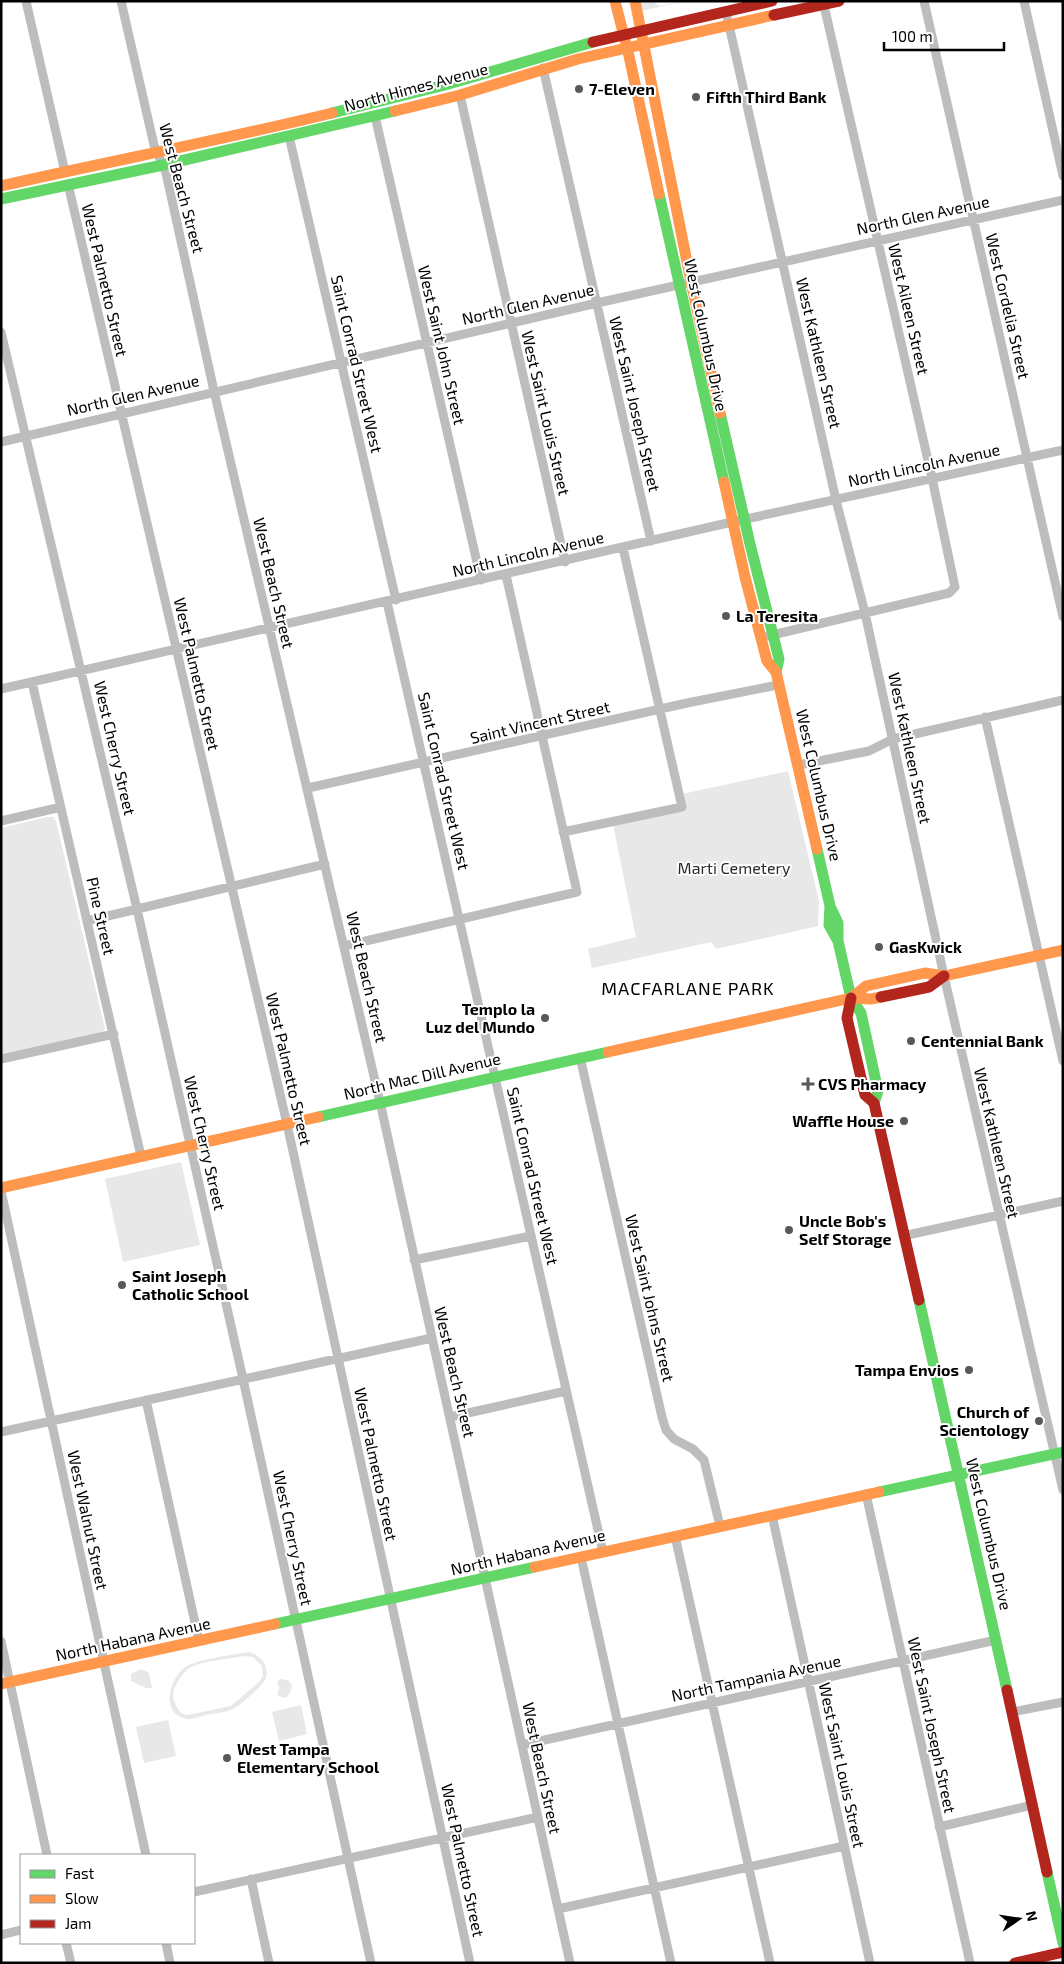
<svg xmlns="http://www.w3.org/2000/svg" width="1064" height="1964" viewBox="0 0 1064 1964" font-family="'Exo 2',sans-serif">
  <rect width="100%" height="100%" fill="#fff"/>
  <path fill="#e8e8e8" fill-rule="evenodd" d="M640,1h12l7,5 28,-5 -46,10z
    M788,771l31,130 -1,25 -102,23 -5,-7 -119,26 -4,-19 48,-12 -23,-112 72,-16 -3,-15z
    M47,817h6l3,4 49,208 -4,4 -100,21v-226z
    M181,1162l19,83 -77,17 -18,-83z
    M249,1652c6,2 12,5 15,11 2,4 4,10 2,15 -3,7 -23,25 -30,29 -9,6 -21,6 -30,8 -7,2 -16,6 -23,3 -23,-8 -12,-40 2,-51 10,-7 51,-13 64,-15zM244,1656l9,1 9,9 1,10 -4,6 -28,24 -43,9c-7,0 -11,-6 -13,-12 -3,-6 -2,-12 1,-18 3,-6 7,-12 12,-16 11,-8 42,-10 56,-13z
    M141,1669l8,4 3,15h-6l-15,-7v-7z
    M280,1679l8,1 4,5 -2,8 -5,5 -7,-2v-6l2,-2 -3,-5z
    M301,1705l6,29 -28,7 -7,-29z
    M168,1720l8,36 -32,7 -8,-36z"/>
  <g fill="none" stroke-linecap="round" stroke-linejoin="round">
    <path stroke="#bdbdbd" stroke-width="9" d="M26,1l39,171
      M121,1l33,144 12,28 48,218 166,711 190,861
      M924,1l139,616
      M1024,1l39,175
      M726,12l110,488 29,113 79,363 119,514
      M543,68l108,473
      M460,95l105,467
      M375,116l106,464
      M289,136l107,464
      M68,184l219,940 183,839
      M1,332l136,577 104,461 130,593
      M1,442l596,-139 466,-103
      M387,602l216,950
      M768,636l181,-43 6,-6 -23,-109 -109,-477
      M32,682l109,474
      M1,689l731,-167 331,-72
      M985,717l78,344
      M799,765l70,-14 24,-12 170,-39
      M308,788l379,-85 91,-18
      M1,821l60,-14
      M563,832l119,-25 -59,-259
      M87,921l238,-57
      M344,946l233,-54 -71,-317
      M580,1057l82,360 4,13 8,9 19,10 11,11 16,66
      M1,1059l113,-25
      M1,1191l145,664
      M903,1236l160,-35
      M414,1260l117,-24
      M146,1400l53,241
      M450,1417l116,-26
      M1,1432l431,-94
      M866,1494l104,469
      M772,1515l98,448
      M675,1536l95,427
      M581,1557l90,406
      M1,1641l46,214
      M1012,1712l51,-10
      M522,1745l474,-105
      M939,1827l93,-22
      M251,1879l18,84
      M194,1892l344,-75
      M558,1909l286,-63
      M1,1935l20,-5
      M66,1943l5,20
      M166,1943l4,20"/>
    <path stroke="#63d668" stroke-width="11" d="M332,113l113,-28 148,-43
      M659,194l65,288
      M1,199l162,-34 232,-54
      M720,413l30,131 29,115 -3,13
      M817,849l13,57 8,17v18l13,57 10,15 17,78 -4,12
      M830,906l-1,19 9,16
      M318,1117l290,-65
      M919,1300l88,390
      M879,1492l184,-40
      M275,1624l260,-57
      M1047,1872l16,71"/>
    <path stroke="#ff974d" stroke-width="11" d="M615,1l14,55 30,138
      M635,1l56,281 29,131
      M395,111l65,-16 118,-36 196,-44
      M1,186c110,-25 221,-46 331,-73
      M724,482l21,95 22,84 9,11 41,177
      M851,998l15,-12 59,-13 19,3 119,-26
      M608,1052l243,-54 20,1 10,-2
      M1,1188l317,-71
      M535,1567l344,-75
      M1,1684l274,-60"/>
    <path stroke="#b3261e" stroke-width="11" d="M774,15l65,-14
      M593,42l179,-41
      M881,997l48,-10 15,-11
      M851,998l-4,20 18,77 9,8 45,197
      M1007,1690l40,182
      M1015,1963l48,-11"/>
  </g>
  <g fill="#595959" stroke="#fff" stroke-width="2">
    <circle cx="579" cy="89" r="5"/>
    <circle cx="696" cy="97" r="5"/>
    <circle cx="726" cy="616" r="5"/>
    <circle cx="879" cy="947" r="5"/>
    <circle cx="545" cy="1018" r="5"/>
    <circle cx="911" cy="1041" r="5"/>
    <path d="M805.5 1076.5h5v5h5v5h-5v5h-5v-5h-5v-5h5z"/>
    <circle cx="904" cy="1121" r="5"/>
    <circle cx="789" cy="1230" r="5"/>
    <circle cx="122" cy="1285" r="5"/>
    <circle cx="969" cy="1370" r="5"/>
    <circle cx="1039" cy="1421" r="5"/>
    <circle cx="227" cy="1758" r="5"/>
  </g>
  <g text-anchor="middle" stroke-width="4" stroke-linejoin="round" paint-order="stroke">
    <g font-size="16" fill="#000" stroke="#fff">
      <text transform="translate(416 87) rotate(-15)" y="6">North Himes Avenue</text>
      <text transform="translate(182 188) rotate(75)" y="6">West Beach Street</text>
      <text transform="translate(923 215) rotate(-12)" y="6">North Glen Avenue</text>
      <text transform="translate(105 280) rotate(77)" y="6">West Palmetto Street</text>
      <text transform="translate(528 304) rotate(-13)" y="6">North Glen Avenue</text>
      <text transform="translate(1008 306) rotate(77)" y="6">West Cordelia Street</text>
      <text transform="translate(909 309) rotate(77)" y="6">West Aileen Street</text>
      <text transform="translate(706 335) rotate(78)" y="6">West Columbus Drive</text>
      <text transform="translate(442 345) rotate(77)" y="6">West Saint John Street</text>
      <text transform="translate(819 353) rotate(77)" y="6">West Kathleen Street</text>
      <text transform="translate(357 364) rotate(77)" y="6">Saint Conrad Street West</text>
      <text transform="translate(133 395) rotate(-13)" y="6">North Glen Avenue</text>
      <text transform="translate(635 404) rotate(77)" y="6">West Saint Joseph Street</text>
      <text transform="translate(546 413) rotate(77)" y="6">West Saint Louis Street</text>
      <text transform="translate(924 465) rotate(-12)" y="6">North Lincoln Avenue</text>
      <text transform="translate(528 554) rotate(-13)" y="6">North Lincoln Avenue</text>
      <text transform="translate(274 583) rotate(77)" y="6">West Beach Street</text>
      <text transform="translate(197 674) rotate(77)" y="6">West Palmetto Street</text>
      <text transform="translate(540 722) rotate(-13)" y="6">Saint Vincent Street</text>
      <text transform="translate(115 748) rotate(77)" y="6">West Cherry Street</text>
      <text transform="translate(910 748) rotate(78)" y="6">West Kathleen Street</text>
      <text transform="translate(444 781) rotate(77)" y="6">Saint Conrad Street West</text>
      <text transform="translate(819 785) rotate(77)" y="6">West Columbus Drive</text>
      <text transform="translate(101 916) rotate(77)" y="6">Pine Street</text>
      <text transform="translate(367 977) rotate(77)" y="6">West Beach Street</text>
      <text transform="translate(289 1069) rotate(77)" y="6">West Palmetto Street</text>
      <text transform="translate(422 1076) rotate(-13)" y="6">North Mac Dill Avenue</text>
      <text transform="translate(205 1143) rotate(77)" y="6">West Cherry Street</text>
      <text transform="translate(997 1143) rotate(77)" y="6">West Kathleen Street</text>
      <text transform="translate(533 1176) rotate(77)" y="6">Saint Conrad Street West</text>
      <text transform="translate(650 1298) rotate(77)" y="6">West Saint Johns Street</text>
      <text transform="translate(455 1372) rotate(77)" y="6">West Beach Street</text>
      <text transform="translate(376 1464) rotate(78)" y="6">West Palmetto Street</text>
      <text transform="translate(88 1520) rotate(78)" y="6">West Walnut Street</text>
      <text transform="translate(989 1534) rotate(77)" y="6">West Columbus Drive</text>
      <text transform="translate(293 1538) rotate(78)" y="6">West Cherry Street</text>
      <text transform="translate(528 1552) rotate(-13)" y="6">North Habana Avenue</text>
      <text transform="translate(133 1639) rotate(-12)" y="6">North Habana Avenue</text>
      <text transform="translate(756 1678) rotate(-12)" y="6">North Tampania Avenue</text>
      <text transform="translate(932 1725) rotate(78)" y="6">West Saint Joseph Street</text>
      <text transform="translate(842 1765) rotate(78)" y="6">West Saint Louis Street</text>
      <text transform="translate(542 1768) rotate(78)" y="6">West Beach Street</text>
      <text transform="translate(463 1860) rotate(78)" y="6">West Palmetto Street</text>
    </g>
    <g font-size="16" font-weight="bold" fill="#000" stroke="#fff" text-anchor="start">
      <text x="589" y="95">7-Eleven</text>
      <text x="706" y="103">Fifth Third Bank</text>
      <text x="736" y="622">La Teresita</text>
      <text x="889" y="953">GasKwick</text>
      <text x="535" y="1015" text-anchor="end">Templo la<tspan x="535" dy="18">Luz del Mundo</tspan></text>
      <text x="921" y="1047">Centennial Bank</text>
      <text x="818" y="1090">CVS Pharmacy</text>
      <text x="894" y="1127" text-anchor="end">Waffle House</text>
      <text x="799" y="1227">Uncle Bob's<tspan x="799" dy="18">Self Storage</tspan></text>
      <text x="132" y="1282">Saint Joseph<tspan x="132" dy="18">Catholic School</tspan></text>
      <text x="959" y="1376" text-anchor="end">Tampa Envios</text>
      <text x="1029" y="1418" text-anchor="end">Church of<tspan x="1029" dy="18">Scientology</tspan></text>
      <text x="237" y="1755">West Tampa<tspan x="237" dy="18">Elementary School</tspan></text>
    </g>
    <g font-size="16" fill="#2c2c2c" stroke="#fff">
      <text x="734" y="874">Marti Cemetery</text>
    </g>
    <g font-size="18" letter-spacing="1" fill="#000" stroke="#fff">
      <text x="688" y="995">MACFARLANE PARK</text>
    </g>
  </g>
  <rect width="1064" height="1964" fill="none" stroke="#000000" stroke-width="5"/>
  <rect x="20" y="1854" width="175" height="90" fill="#ffffff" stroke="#999999"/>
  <rect x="30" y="1870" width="25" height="8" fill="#63d668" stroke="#999999"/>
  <text x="65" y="1879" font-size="15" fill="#000000">Fast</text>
  <rect x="30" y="1895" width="25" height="8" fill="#ff974d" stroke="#999999"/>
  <text x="65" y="1904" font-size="15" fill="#000000">Slow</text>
  <rect x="30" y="1920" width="25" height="8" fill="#b3261e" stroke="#999999"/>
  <text x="65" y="1929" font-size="15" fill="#000000">Jam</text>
  <g transform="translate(1019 1919) rotate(77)" stroke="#ffffff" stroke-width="4" paint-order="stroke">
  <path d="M0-4L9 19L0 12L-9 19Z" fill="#000000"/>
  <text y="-8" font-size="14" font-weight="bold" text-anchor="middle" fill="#000000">N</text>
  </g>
  <path d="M884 42v8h120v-8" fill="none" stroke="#000000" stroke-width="2.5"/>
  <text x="892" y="42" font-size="15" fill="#000000" stroke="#ffffff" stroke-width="4" paint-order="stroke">100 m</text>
</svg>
